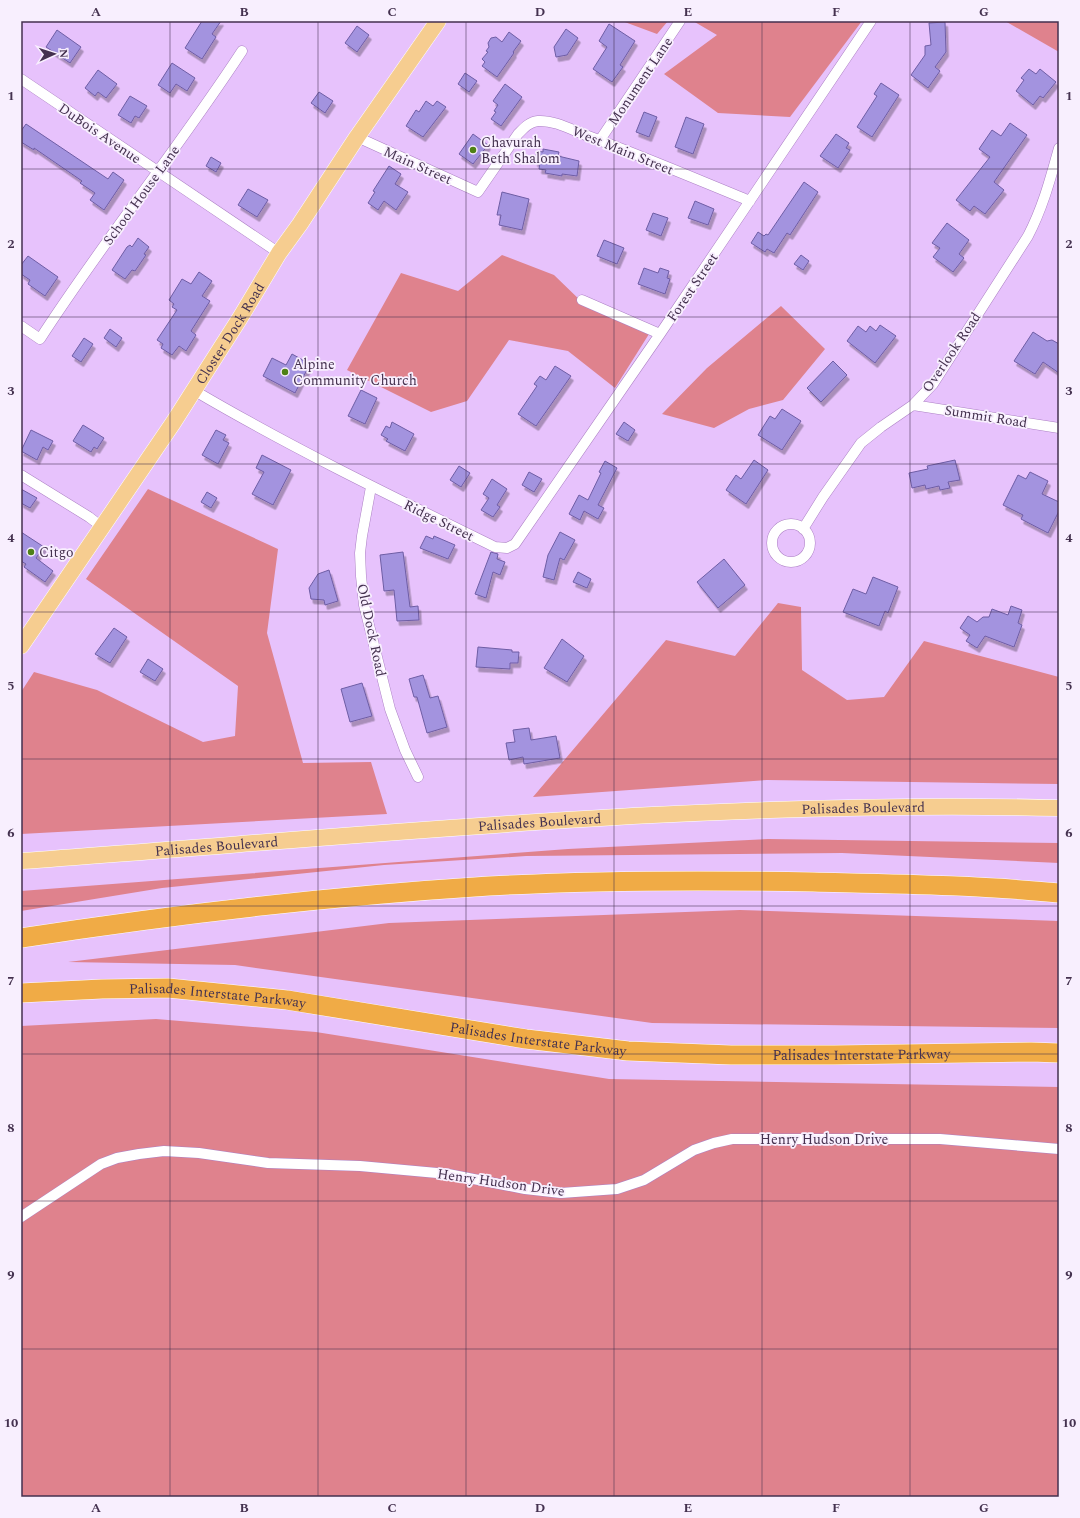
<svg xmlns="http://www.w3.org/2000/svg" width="1080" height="1518" viewBox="0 0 1080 1518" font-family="Spectral,serif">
  <defs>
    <filter id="shadow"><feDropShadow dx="2.5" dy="4.5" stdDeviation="0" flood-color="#0004"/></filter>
  </defs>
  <rect width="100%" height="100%" fill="#e7c2fc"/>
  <path fill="#df828d" d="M622,21h46l-11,13z
    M693,21h98l1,1 4,-1h66l-72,96 -72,-4 -54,-39 53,-39z
    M1005,21h54v31z
    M502,255l52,20 30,29 65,30 -34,54 -47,-37 -59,-11 -42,61 -36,11 -84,-42 54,-97 57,18z
    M781,306l44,43 -42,51 -34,9 -35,19 -52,-14 45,-46z
    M148,489l130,60 -11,84 36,130 68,-1 16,52 -366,20v-142l13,-20 63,18 106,52 32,-6 3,-50 -152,-107z
    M778,603l23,4 1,63 45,30 37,-3 40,-56 135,36v107l-292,-4 -234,17 133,-157 69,16z
    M768,839l291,4v20l-217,-10 -316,3 -142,9 -222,23 -141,23v-20l547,-42z
    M740,910l319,11v107l-407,-5 -417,-58 -167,-3 321,-39z
    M156,1019l160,13 293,47 450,8v410h-1038v-471z"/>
  <path fill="#a393df" stroke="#6e5da4" filter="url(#shadow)" d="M202,21h19l-9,13 4,3 -14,22 -17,-11z
    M945,22l1,30 -11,15 5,4 -12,17 -17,-13 14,-20v-9l6,-1 -2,-22z
    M609,24l26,17 -15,24 3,2 -11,15 -19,-13 14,-22 -8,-6z
    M357,26l12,9 -12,17 -12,-9z
    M566,29l12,9 -11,17 -11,2 -2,-10z
    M57,30l24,17 -11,16 -24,-16z
    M509,32l12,9 -8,11 1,1 -17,24 -15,-11 3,-4 -3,-3 6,-7 -2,-1 3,-4 -1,-4 3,-5 5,-1 6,5z
    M172,63l23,15 -8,13 -11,-7 -6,9 -12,-8z
    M1029,69l7,5 4,-5 16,13 -13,16 -3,-2 -7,9 -17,-14 8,-11 -3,-2z
    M98,70l19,14 -11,14 -8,-6 -3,4 -10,-8z
    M465,73l12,8 -8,11 -11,-8z
    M881,83l18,12 -27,42 -15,-10 20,-31 -3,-2z
    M505,84l17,13 -21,29 -10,-7 5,-7 -2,-1 4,-6 -5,-4z
    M319,92l14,9 -8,12 -14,-10z
    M130,96l17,10 -8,12 -4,-2 -4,7 -13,-8z
    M426,101l7,5 4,-5 9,6 -23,30 -17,-11 10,-16 3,2z
    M644,112l13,5 -8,20 -13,-5z
    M686,117l18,7 -11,30 -18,-7z
    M1010,123l17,12 -33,47 10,8 -19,24 -11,-8 -4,5 -14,-11 34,-43 -11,-8 13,-19 9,6z
    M26,124l82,55 5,-7 11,8 -20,30 -14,-10 5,-7 -15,-10 2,-2 -48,-33v2l-13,-8v-11z
    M473,134l15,11 -15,19 -14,-10z
    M836,134l13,9 -3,5 4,2 -12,18 -18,-12z
    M543,149l16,3 -1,4 21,5 -2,15 -15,-2v2l-17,-3 1,-3 -7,-1 1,-6 -5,-1 2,-11 6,1z
    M211,157l10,6 -5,9 -10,-6z
    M389,166l12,8 -6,10 13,8 -12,18 -12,-9 -6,9 -10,-7 7,-11 -2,-1z
    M804,182l14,10 -28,43 -3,-2 -13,20 -7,-4 -2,3 -14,-9 7,-11 6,4 2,-2 2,1z
    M248,189l20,11 -11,17 -19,-12z
    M502,192l27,7 -7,31 -23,-5 2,-10h-4z
    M695,201l19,8 -6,16 -20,-7z
    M653,213l15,5 -7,18 -15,-6z
    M947,223l22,17 -10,14 5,4 -11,14 -20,-15 7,-9 -8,-5z
    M138,238l11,9 -5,7 2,1 -11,16 -3,-1 -7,9 -13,-9 15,-23 3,-2 2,2z
    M604,240l20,8 -7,16 -20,-8z
    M801,255l8,6 -6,9 -9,-6z
    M28,256l30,21 -13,19 -17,-12 2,-4 -9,-6v-9z
    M644,268l14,5 2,-5 9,3 -2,7 3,1 -5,15 -27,-10z
    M199,272l13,9 -10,15 8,5 -19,30 5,4 -10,16 -7,-5 -7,9 -11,-7 2,-4 -6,-4 20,-30 -5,-3 2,-3 -5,-4 13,-21 9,5z
    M880,325l16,11 -21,27 -28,-22 11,-15 8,6 4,-6 6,5z
    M110,329l12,9 -6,9 -12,-9z
    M1033,332l14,9 5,-1 7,4v29l-16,-11 -8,12 -21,-13z
    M84,338l9,6 -12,18 -9,-6z
    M292,354l18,10 -15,29 -32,-17 9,-18 14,7z
    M833,361l14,14 -26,27 -14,-14z
    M555,366l16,10 -35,50 -18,-12 19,-28 -3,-2 6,-8 6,4z
    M361,390l16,8 -12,26 -17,-8z
    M782,409l19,12 -19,29 -24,-15 12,-19 5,3z
    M392,422l22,12 -9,17 -19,-10 2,-2 -7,-4 5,-9 4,2z
    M624,422l11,8 -7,11 -12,-7z
    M83,425l21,13 -7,11 -3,-2 -3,5 -18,-11z
    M31,430l22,11 -5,9 -5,-3 -6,13 -16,-9z
    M216,430l10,5 -3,5 6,3 -11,21 -16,-9z
    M262,455l29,15 -18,35 -21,-11 12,-22 -8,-4z
    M754,460l14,10 -22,34 -20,-14 10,-15 5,4z
    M955,460l5,20 -12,2 2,6 -10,2 -1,-4 -13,3 -1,-4 -13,3 -3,-15 19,-4 -1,-3z
    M605,461l12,7 -19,37 6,3 -6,11 -14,-8 -4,9 -11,-6 10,-19 9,5 13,-27 -2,-1z
    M459,466l11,7 -9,14 -11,-7z
    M529,472l13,7 -8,13 -12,-7z
    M1030,472l18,9 -6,13 17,8v9l-11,22 -27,-14 2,-4 -20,-10 15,-30 8,4z
    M492,479l15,10 -10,16 3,2 -7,10 -12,-7 8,-12 -6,-4z
    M21,489l16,9 -7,10 -9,-5z
    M207,492l10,6 -6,10 -10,-6z
    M21,532l23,15 -8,11 17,13 -8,11 -21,-15 2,-3 -5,-3z
    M560,532l15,8 -11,20 -4,-2 -6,22 -11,-3 5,-22z
    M426,536l7,3 1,-3 21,9 -7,14 -28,-11z
    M403,552l7,55 8,-1 1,14 -22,1 -3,-31 -10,1 -4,-36z
    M491,552l7,2 -1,5 8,3 -5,13 -7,-3 -7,26 -11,-4z
    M724,559l21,26 -27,23 -21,-26z
    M329,570l9,31 -13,4 -1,-5 -13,-1 -2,-11 9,-14z
    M578,572l13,7 -4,9 -14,-6z
    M873,577l25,10 -10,26 -3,-2 -6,15 -36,-14 10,-23 13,5z
    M1011,606l11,4 -4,13 4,2 -8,22 -29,-11 -8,12 -11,-7 4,-6 -10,-7 8,-12 9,6 6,-5h6l3,-8 16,6z
    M114,628l13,9 -17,26 -15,-9z
    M562,639l22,17 -17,26 -23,-14z
    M478,647l34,3v2h7l-1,11h-8v6l-34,-2z
    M148,659l15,10 -8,12 -15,-9z
    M423,675l7,23 8,-2 9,31 -20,6 -10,-36h-3l-5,-18z
    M362,683l10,33 -22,6 -9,-33z
    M529,728l2,12 25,-4 4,22 -36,6 -1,-7 -14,3 -3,-17 9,-1 -2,-12z"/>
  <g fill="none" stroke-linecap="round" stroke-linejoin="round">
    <g stroke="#ac80c4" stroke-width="11">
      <path id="street" d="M21,79l258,174
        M357,137l121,55 40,-58c6,-6 11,-12 20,-13 17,-1 34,9 50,15 54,20 108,43 162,65
        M600,140l80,-119
        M582,300l78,34
        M21,326l19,13c64,-99 138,-190 202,-288
        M195,391c97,57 198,106 300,156l12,1 8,-4 145,-210 211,-313
        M913,405l146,23
        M21,475l68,42 13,10
        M371,487l-9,49 -2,17 1,23 3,29 26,104 15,41 13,27
        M772 543a19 19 0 1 1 38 0a19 19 0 1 1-38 0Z
        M803,529l20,-32 38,-54 20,-16 32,-22 20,-21 95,-148c15,-29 22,-56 31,-88
        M21,1217l80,-53 16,-6 22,-4 25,-3 35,2 69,10 92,3 88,8 77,15 36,4 56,-4 27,-9 50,-30 20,-7 18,-4h208l119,10"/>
    </g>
    <g stroke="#fff" stroke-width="17">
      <g id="primary">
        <path id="s1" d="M21,646l152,-223 67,-105 39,-65 21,-29 57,-87 81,-116"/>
        <path id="s2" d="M21,861c346,-25 691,-62 1038,-53"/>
      </g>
    </g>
    <g stroke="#fff" stroke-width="20">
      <g id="highway">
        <path d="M21,938c155,-24 311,-42 468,-52 108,-6 216,-6 324,-4 82,2 164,3 246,11"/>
        <path id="s3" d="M21,993l81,-4 66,-1 119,12 239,39 102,12 103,4h103l197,-3 28,1"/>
      </g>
    </g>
    <use href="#street" stroke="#fff" stroke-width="10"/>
    <use href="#primary" stroke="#f6cd90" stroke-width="16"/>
    <use href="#highway" stroke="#f0ab46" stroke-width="19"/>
  </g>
  <path fill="none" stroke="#44314f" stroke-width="1" stroke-opacity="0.55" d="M170,21v1476M318,21v1476M466,21v1476M614,21v1476M762,21v1476M910,21v1476M21,169h1038M21,317h1038M21,464h1038M21,612h1038M21,759h1038M21,906h1038M21,1054h1038M21,1201h1038M21,1349h1038"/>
  <g fill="#4d8116" stroke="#f8effe" stroke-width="1.5">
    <circle cx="473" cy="150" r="4"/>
    <circle cx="285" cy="372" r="4"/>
    <circle cx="31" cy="552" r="4"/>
  </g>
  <g text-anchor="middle" stroke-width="3.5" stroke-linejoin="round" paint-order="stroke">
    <g font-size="14" fill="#44314f" stroke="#f8effe">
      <text transform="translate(640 81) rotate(-56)" y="5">Monument Lane</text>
      <text transform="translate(100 133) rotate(34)" y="5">DuBois Avenue</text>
      <text transform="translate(623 150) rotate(22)" y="5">West Main Street</text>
      <text transform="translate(418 165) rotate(24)" y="5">Main Street</text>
      <text transform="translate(141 195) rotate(-54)" y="5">School House Lane</text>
      <text transform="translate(692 287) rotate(-56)" y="5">Forest Street</text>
      <text dy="5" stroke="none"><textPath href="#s1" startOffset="376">Closter Dock Road</textPath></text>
      <text transform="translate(951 352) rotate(-56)" y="5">Overlook Road</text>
      <text transform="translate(986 416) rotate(9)" y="5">Summit Road</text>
      <text transform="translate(439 520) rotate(26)" y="5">Ridge Street</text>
      <text transform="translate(372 630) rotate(78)" y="5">Old Dock Road</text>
      <text dy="5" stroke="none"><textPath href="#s2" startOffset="844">Palisades Boulevard</textPath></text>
      <text dy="5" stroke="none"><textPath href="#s2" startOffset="520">Palisades Boulevard</textPath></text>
      <text dy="5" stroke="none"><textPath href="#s2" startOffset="196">Palisades Boulevard</textPath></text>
      <text dy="5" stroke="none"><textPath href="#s3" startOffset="197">Palisades Interstate Parkway</textPath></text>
      <text dy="5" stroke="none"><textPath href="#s3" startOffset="521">Palisades Interstate Parkway</textPath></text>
      <text dy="5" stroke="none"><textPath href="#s3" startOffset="845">Palisades Interstate Parkway</textPath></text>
      <text x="824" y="1144">Henry Hudson Drive</text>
      <text transform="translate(501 1182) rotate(8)" y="5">Henry Hudson Drive</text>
    </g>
    <g font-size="14" fill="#44314f" stroke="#f8effe" text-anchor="start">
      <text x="481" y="147">Chavurah<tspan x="481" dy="16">Beth Shalom</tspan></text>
      <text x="293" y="369">Alpine<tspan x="293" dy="16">Community Church</tspan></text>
      <text x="39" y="557">Citgo</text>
    </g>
  </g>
  <rect width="1080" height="1518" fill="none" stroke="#f8effe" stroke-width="44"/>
  <g transform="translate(54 54) rotate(87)" stroke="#f8effe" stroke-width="3" paint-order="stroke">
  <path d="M0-3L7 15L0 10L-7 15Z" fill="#44314f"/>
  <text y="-6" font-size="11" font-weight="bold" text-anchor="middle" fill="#44314f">N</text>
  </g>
  <rect x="22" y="22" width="1036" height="1474" fill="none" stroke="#44314f" stroke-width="1.5"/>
  <g font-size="13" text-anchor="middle" font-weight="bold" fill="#44314f">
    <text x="96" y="16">A</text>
    <text x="244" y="16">B</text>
    <text x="392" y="16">C</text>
    <text x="540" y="16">D</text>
    <text x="688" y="16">E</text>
    <text x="836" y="16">F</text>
    <text x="984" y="16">G</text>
    <text x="11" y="100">1</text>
    <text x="1069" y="100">1</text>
    <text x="11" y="248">2</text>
    <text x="1069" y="248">2</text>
    <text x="11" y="395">3</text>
    <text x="1069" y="395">3</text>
    <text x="11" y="542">4</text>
    <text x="1069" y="542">4</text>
    <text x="11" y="690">5</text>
    <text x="1069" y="690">5</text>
    <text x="11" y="837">6</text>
    <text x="1069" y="837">6</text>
    <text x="11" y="985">7</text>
    <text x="1069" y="985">7</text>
    <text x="11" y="1132">8</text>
    <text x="1069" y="1132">8</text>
    <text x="11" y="1279">9</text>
    <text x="1069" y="1279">9</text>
    <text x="11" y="1427">10</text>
    <text x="1069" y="1427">10</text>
    <text x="96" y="1512">A</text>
    <text x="244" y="1512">B</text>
    <text x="392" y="1512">C</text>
    <text x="540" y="1512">D</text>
    <text x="688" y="1512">E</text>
    <text x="836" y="1512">F</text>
    <text x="984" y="1512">G</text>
  </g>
</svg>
